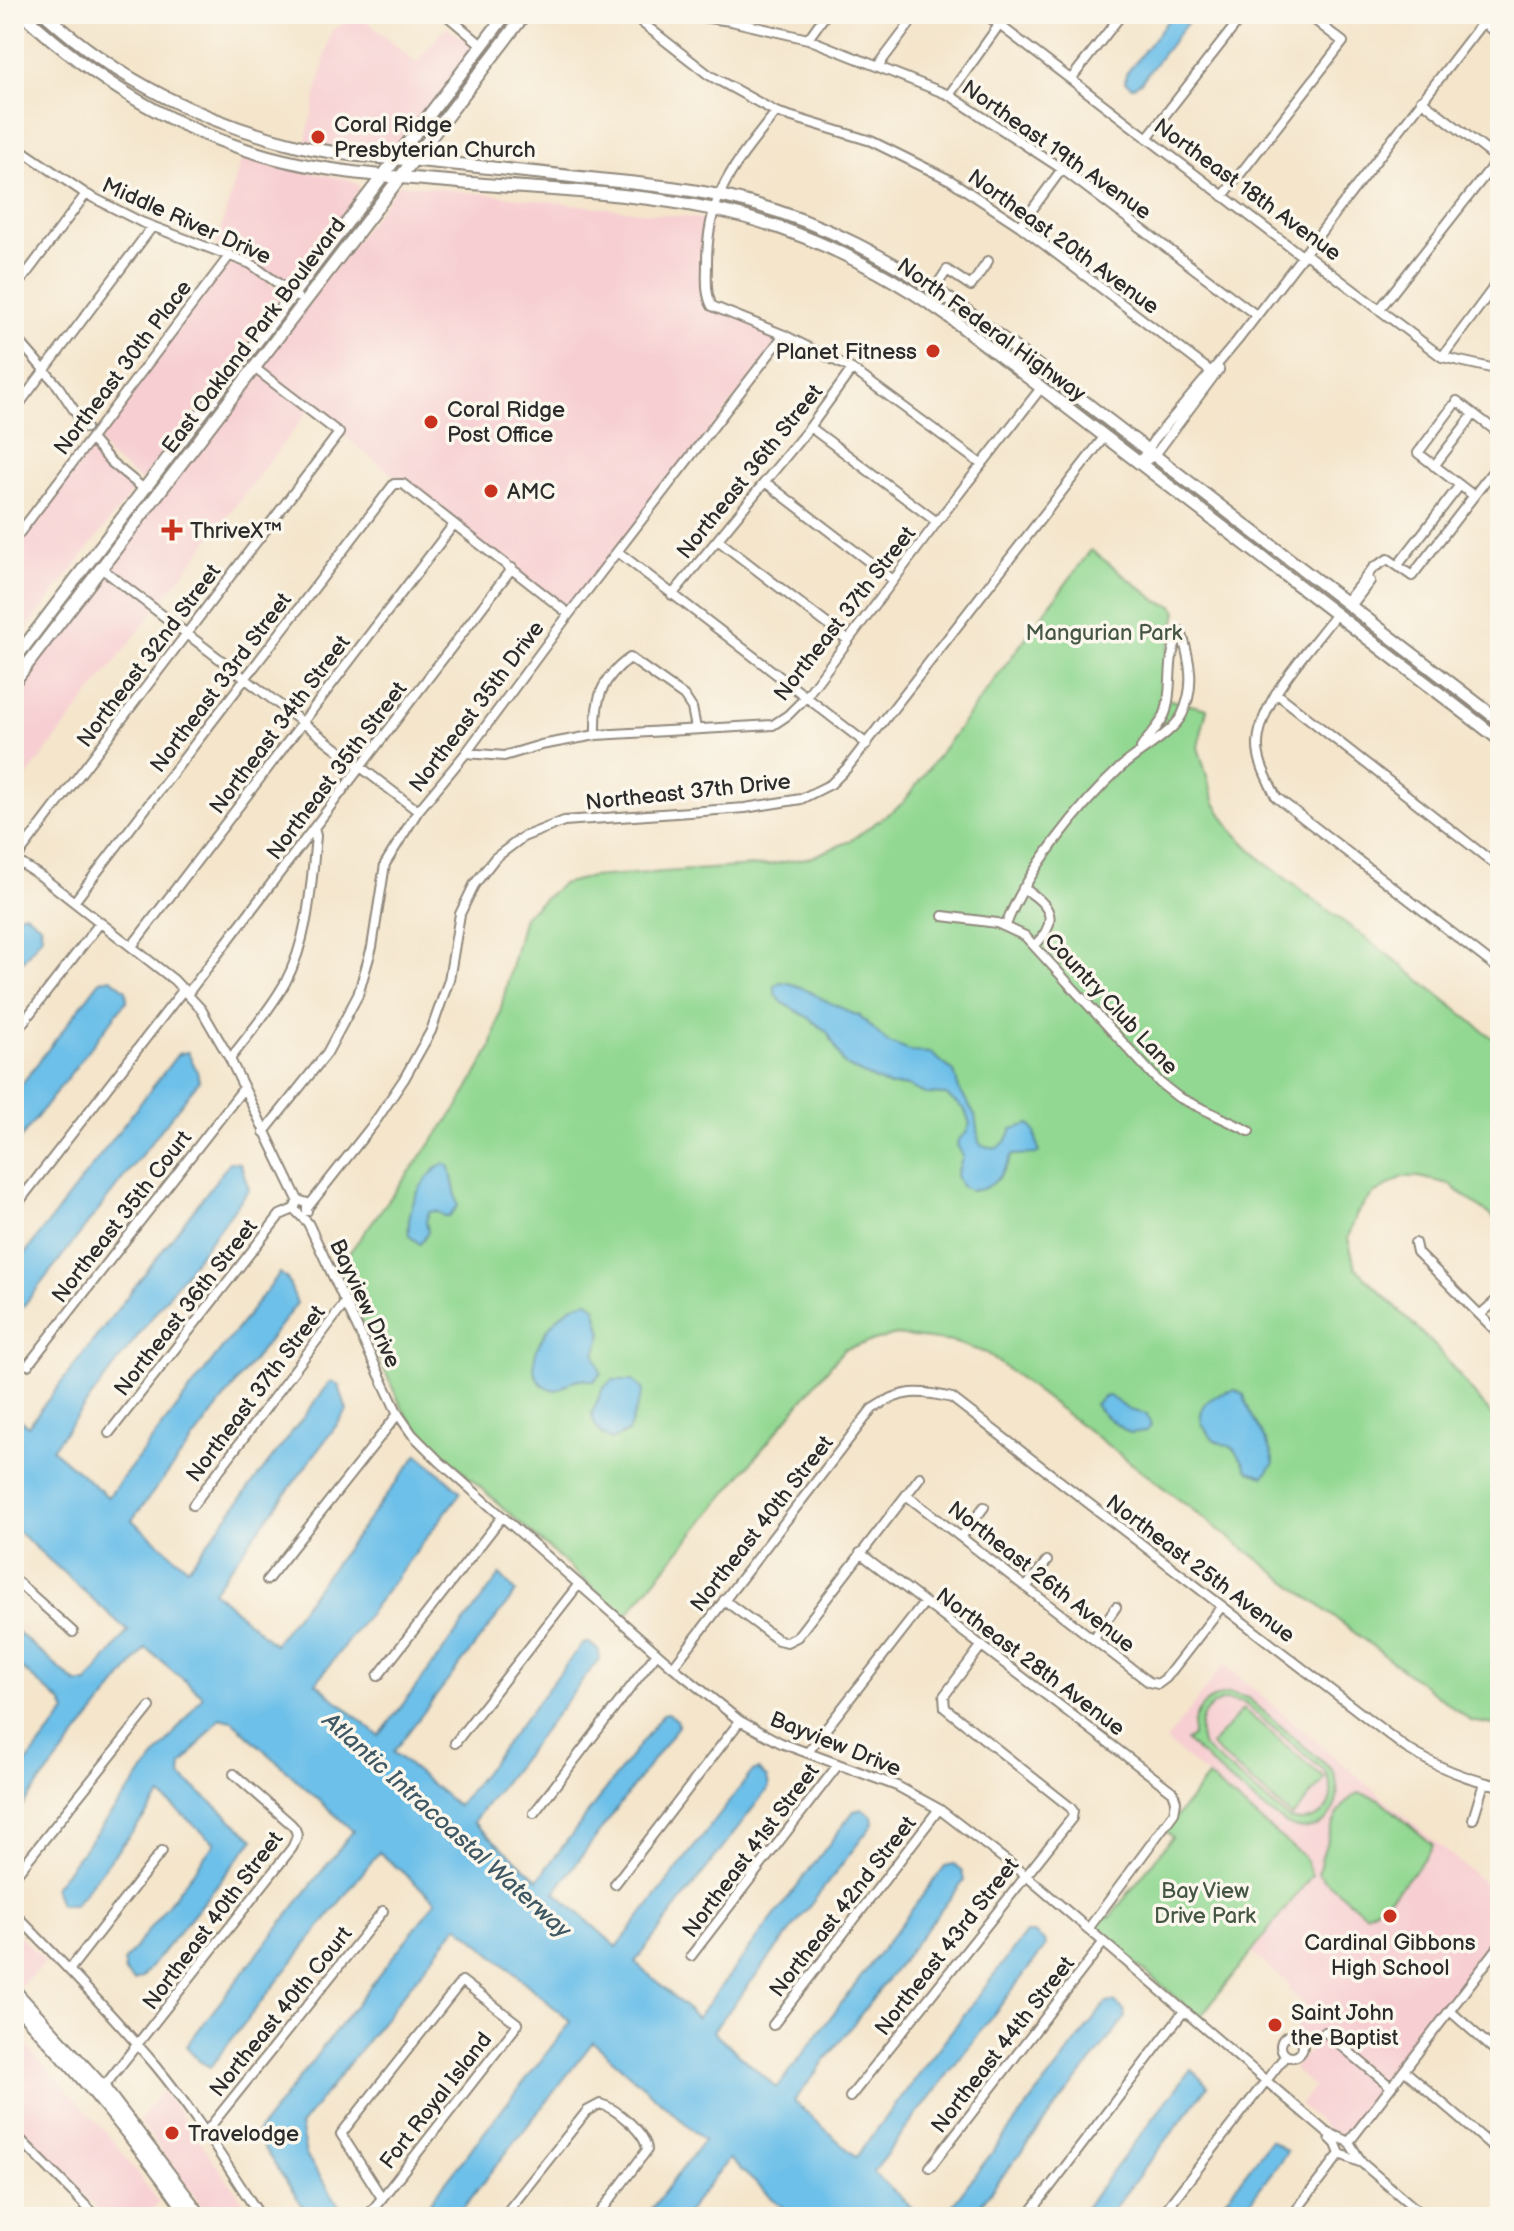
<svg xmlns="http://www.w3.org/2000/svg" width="1514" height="2231" viewBox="0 0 1514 2231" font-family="'Balsamiq Sans',sans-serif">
  <rect width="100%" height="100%" fill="#fbf7ec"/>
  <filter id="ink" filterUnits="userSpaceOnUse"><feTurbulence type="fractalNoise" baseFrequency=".0125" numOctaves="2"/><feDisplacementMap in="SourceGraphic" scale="16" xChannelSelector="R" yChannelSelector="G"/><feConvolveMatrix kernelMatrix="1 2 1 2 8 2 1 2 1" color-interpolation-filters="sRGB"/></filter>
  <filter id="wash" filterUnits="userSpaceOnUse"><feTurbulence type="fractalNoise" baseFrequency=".006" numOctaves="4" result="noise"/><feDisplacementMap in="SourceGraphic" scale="32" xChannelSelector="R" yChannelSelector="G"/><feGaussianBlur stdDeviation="1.8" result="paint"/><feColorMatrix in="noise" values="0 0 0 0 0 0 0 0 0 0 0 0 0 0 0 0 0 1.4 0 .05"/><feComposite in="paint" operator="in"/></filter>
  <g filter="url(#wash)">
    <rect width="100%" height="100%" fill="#f4e5cb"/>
    <path fill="#f7cfd2" d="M359,15l57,47 30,-35 29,20 -82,108 -88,-11 26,-113z
      M242,157l40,11 67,11 9,6 3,12 -71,90 -43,-28 -31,-14z
      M399,184l312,36 -3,87 76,28 -216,279 -258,-205 -296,384v-106z
      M235,264l24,10 25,21 -143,186 -32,-25 -12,-17 127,-171z
      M91,448l44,40 -121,157v-97z
      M1224,1664l276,232v40l-151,200 -12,1 -37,-32 14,-18 -21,-18 20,-24 -19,-17 16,-19 -22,-19 3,-4 -40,-34 60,-77 -7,-18 -138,-116z
      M14,1930l32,32 -26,24 -6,-6z
      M14,2033l94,101 51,69 -12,14h-41l-92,-92z
      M163,2090l82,114 -10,13h-25l-71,-96z"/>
    <path fill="#92d892" stroke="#5e825e" stroke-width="2" fill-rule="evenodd" d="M1091,550l68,52 14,4 4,6 -10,42 -1,45 41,10 -9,38 17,56 17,27 33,33 131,98 104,83v179l-51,-39 -30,-7h-16l-31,18 -15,18 -9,25 7,29 82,81 63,78v300l-29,-5 -485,-368 -33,-11 -57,-7 -52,14 -219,268 -203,-182 -19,-25 -66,-141 121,-162 33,-59 33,-132 38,-32 29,-7 177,-12 44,-8 38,-16 53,-38z
      M1230,1693l18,5 84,72c15,25 -1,64 -35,58 -21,-3 -91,-69 -111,-87l7,-5c-2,-25 13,-39 37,-43zM1227,1700l17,3 80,68c19,27 -2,58 -35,48l-86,-72c-8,-22 -1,-42 24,-47z
      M1243,1709l82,70 -33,38 -81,-71z
      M1208,1777l96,80 8,18 -112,142 -103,-85 -2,-5 9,-15 6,5 62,-80 -7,-7z
      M1360,1793l19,6 54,46c-20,29 -37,52 -68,69l-47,-40c5,-23 17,-73 42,-81z"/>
    <path fill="#6dc0e9" stroke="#4c768a" stroke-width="2" d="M1173,14h21l-53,68 -9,5 -7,-5 1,-8z
      M25,913l15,12 2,11 -28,36v-56z
      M111,978l15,12 1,10 -113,147v-53l87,-114z
      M780,982c21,1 37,16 55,23 10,3 13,9 24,10l28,27 25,10 19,1 23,19 5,17 16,26 4,27 3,4 16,2 9,-8 5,-11 18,-5 5,8 4,20 -3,2 -24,1c-9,20 -26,45 -51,31l-5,-10 7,-20 -6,-11 1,-5 8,-7 4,-9 -5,-14 -5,-4 -14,-11 -21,-1 -17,-8h-19l-39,-18 -6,-4 -16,-31 -19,-15 -26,-15 -8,-9v-8z
      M188,1052l9,19 2,10 -185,237v-50l164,-214z
      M230,1162l10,1 9,26 -197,260 56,48 172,-224 8,7 9,23 -165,217 56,48 143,-187 8,5 8,25 -134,180 61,53 144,-190 43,38 -145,191 63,53 121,-161 16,17 -123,160 65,54 124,-162 6,-2 11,9v8l-126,163 65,57 125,-165 5,-1 9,7 1,6 -123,166 62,55 135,-175 6,-2 9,8 2,9 -134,175 62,56 157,-207 8,-2 10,7 1,8 -160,207 64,57 168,-222 9,-2 8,7 2,9 -170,221 62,56 170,-224h8l10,8 1,6 -172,225 49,45h-129l-64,-58 -46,58h-38l59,-77 -111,-98 -137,175h-38l153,-195 -113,-97 -158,201 6,29 41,62h-37l-55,-82 181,-234 -57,-49 -169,215 -11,-6 -13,-15 167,-215 -121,-110 -12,-3 -38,47 -1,11 73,63 -112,139 -8,3 -10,-9v-10l91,-119 -54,-47 -87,109h-14l-6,-18 149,-191 -57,-48 -132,168v-37l52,-67 -4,-9 -48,-41v-33l62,54h11l41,-52 -114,-103v-114l14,12z
      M444,1163l6,4 8,39 -9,10h-4l-9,-5 -7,1 -3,9 2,11 -8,12 -11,-8c-3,-28 11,-57 35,-73z
      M588,1301l7,6 7,27 -7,20 6,19 -7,8c-6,-1 -12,-3 -18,-1 -11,3 -16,14 -28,8 -37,-18 7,-84 40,-87z
      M613,1380h20l10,10 -15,42 -17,8c-12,-6 -18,-14 -19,-27l11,-25z
      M1235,1390l9,5c5,24 25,43 30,68l-10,13 -16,-5c-5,-7 -7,-16 -14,-22 -7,-5 -16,-5 -23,-12 -23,-26 -3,-42 24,-47z
      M1109,1396l20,14 18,4 4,12 -5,5 -16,2c-10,-6 -30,-19 -35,-29l8,-7z
      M1114,2002l10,8 1,8 -154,199h-28l163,-214z
      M1191,2069l17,17 -101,131h-29z
      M1271,2140l16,12 -49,65h-26z"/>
  </g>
  <g filter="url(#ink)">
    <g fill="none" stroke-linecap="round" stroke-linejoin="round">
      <g stroke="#90887b" stroke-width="12">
        <path id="minor" d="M445,14l38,32
          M631,14l78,61 67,37 95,29 79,39 70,46 190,145 9,-1
          M679,14l52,7 77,18 141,56 113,74 194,146
          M985,14l317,242 5,-1 135,102 58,13
          M638,19l27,-5
          M1483,23l17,13
          M808,39l18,-25
          M878,66l39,-52
          M1071,79l51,-65
          M949,95l50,-70
          M1421,100l79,61
          M776,112c-40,52 -69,80 -69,151 0,14 -2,30 5,43l72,29 68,34 129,95
          M1147,138l97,-124
          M14,145l72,49 55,28 110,42 46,33
          M14,168l11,-13
          M1223,196l120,-154 -36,-28
          M1020,226l42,-57
          M935,288l12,-18 24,16 17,-25
          M14,290l72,-96
          M1379,310l121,-154
          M14,335l44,51 28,42
          M1442,357l58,-78
          M1457,401l43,33
          M1453,406l-35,47 56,43
          M14,411l138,-184
          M810,427l127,95
          M91,439l20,23 33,27
          M1141,464v-4l13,-20 83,-99 252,-327
          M1141,464l14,-9 64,-86
          M1434,466l40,-52
          M765,482l128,98
          M14,540l216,-285
          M719,541l129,99
          M618,552l249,192
          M1398,565l62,-80
          M101,568l317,243
          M672,595l138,-168 42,-58
          M1346,602l27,-34 15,-9 24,17 88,-114
          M1351,606l19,-25
          M1336,614c-26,35 -75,84 -78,129 -1,18 10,37 18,54l224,173
          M1276,693l224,175
          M596,735c-1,-35 4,-56 34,-77l54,38 8,12 4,20
          M1141,748c7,-12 21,-23 25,-37 8,-29 -1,-52 15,-80
          M466,753l38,3 37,-11 55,-10 177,-10 15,-10 17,-17 132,-176 104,-134
          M14,859l28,18 132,103 27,29 29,50 68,141 9,3v8
          M14,861l325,-428 -86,-66
          M1023,888c28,17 37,32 12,57
          M74,902l320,-418h9l166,130
          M943,916l54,7 28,13 135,147 18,14 71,34
          M1006,925c20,-53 74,-120 115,-158 18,-16 51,-33 61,-52 14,-29 8,-55 -1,-84
          M132,946l322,-422
          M188,993l324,-425
          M14,1034l86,-111
          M230,1059c19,-25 40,-49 55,-76 24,-45 26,-97 31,-147l-2,-8
          M264,1132l63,-79 31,-58 14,-48 13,-83 33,-53 48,-58 103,-139 215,-279
          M298,1200l-4,9 14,14 90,191 14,20 27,27 234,206 67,54 41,22 116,43 42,23 86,66 301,257 23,10 13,21
          M308,1207l67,-85 29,-43 27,-48 18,-51 11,-66 14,-29 21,-27 28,-21 41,-16 181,-13 56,-9 30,-15 16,-16 258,-332
          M14,1208l170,-219
          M1415,1243l2,9 83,83
          M1481,1314l19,-17
          M28,1365l215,-276
          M109,1433l171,-218 14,-6
          M906,1495l243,187 9,2 8,-6 56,-72
          M193,1505l152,-202
          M962,1536l22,-29
          M860,1553l313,239 3,9 -2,12 -86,116
          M14,1579l59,53
          M267,1580l131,-166
          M1027,1586l20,-25
          M724,1600l54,40 9,2 10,-5 123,-160
          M1094,1638l22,-31
          M673,1667l199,-258c30,-20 47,-19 80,-11l454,350c29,18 60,31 94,38
          M378,1676l124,-159
          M455,1743l124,-159
          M808,1752l116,-149
          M534,1813l123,-160
          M1473,1819l11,-36
          M14,1877l136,-170
          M615,1884l125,-163
          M14,1913c49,50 97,100 142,153 39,47 71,100 105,151
          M691,1956l147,-191
          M70,1969l92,-118
          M462,1981l56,43 -136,174 -41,-64z
          M1450,2011l50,44
          M773,2025l166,-216
          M1325,2032l66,55
          M1281 2046a11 11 0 1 1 22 0a11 11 0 1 1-22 0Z
          M1404,2070l96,83
          M102,2089l190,-241c5,-10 8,-15 -1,-24l-57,-50
          M850,2097l222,-279 1,-7 -3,-4 -125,-99 -1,-12 38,-51
          M14,2133l83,84
          M205,2133l178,-222
          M1330,2138l6,6 4,10 22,9 63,54
          M1349,2142l151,-197
          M930,2167l173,-224
          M367,2217l15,-19
          M503,2217l84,-106 13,-7c16,4 46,29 47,46l-50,67
          M1027,2217l157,-206
          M1160,2217l126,-162
          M1291,2217l49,-63"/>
      </g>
      <g stroke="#90887b" stroke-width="15">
        <path id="major" d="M23,14c70,65 152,116 244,142 65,18 131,21 198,27 82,7 167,9 247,26 85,18 165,57 236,107l552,424
          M45,14c72,66 161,110 255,132 38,9 76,11 114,14 60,6 120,12 180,19 48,5 97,9 144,21 83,20 157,61 227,110l535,411
          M14,660l492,-646
          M14,682l511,-668
          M14,1990l90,98 98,129
          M14,2004c64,67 123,137 176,213"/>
      </g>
      <use href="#minor" stroke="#fff" stroke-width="8"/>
      <use href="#major" stroke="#fff" stroke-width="11"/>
    </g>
  </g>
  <g fill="#c8321e" stroke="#fbf7ec" stroke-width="3">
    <circle cx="318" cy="137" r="8"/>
    <circle cx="933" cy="351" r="8"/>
    <circle cx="431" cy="422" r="8"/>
    <circle cx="491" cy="491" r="8"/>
    <path d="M168 518h8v8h8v8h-8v8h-8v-8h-8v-8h8z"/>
    <circle cx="1390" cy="1916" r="8"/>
    <circle cx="1275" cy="2025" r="8"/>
    <circle cx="172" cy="2133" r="8"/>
  </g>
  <g text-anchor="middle" stroke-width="7" stroke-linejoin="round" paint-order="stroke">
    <g font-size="22" fill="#2b2b2b" stroke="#fbf7ec" text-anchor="start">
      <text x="334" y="132">Coral Ridge<tspan x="334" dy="25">Presbyterian Church</tspan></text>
      <text x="917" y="359" text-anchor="end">Planet Fitness</text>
      <text x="447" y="417">Coral Ridge<tspan x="447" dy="25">Post Office</tspan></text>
      <text x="507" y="499">AMC</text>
      <text x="190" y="538">ThriveX™</text>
      <text x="1390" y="1950" text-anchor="middle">Cardinal Gibbons<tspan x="1390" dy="25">High School</tspan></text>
      <text x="1291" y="2020">Saint John<tspan x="1291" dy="25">the Baptist</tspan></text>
      <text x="188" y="2141">Travelodge</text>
    </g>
    <g font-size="22" fill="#2b2b2b" stroke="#fbf7ec">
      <text transform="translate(1057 149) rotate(35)" y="8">Northeast 19th Avenue</text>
      <text transform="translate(1248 189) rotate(36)" y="8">Northeast 18th Avenue</text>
      <text transform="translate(187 220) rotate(24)" y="8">Middle River Drive</text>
      <text transform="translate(1064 241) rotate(36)" y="8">Northeast 20th Avenue</text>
      <text transform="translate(992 329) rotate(36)" y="8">North Federal Highway</text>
      <text transform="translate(253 335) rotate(-53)" y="8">East Oakland Park Boulevard</text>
      <text transform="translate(122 367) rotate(-53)" y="8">Northeast 30th Place</text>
      <text transform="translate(749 471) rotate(-51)" y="8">Northeast 36th Street</text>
      <text transform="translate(844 613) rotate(-52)" y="8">Northeast 37th Street</text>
      <text transform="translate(148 655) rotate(-53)" y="8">Northeast 32nd Street</text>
      <text transform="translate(220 682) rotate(-53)" y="8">Northeast 33rd Street</text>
      <text transform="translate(476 706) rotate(-53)" y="8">Northeast 35th Drive</text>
      <text transform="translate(279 724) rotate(-53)" y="8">Northeast 34th Street</text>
      <text transform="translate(336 770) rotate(-53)" y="8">Northeast 35th Street</text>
      <text transform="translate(688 791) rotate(-6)" y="8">Northeast 37th Drive</text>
      <text transform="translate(1112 1003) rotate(47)" y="8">Country Club Lane</text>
      <text transform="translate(121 1216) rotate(-52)" y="8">Northeast 35th Court</text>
      <text transform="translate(366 1303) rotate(65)" y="8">Bayview Drive</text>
      <text transform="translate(185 1307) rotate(-52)" y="8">Northeast 36th Street</text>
      <text transform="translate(255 1393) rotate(-53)" y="8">Northeast 37th Street</text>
      <text transform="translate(761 1523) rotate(-52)" y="8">Northeast 40th Street</text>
      <text transform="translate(1201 1568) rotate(37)" y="8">Northeast 25th Avenue</text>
      <text transform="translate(1042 1576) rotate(38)" y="8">Northeast 26th Avenue</text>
      <text transform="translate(1031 1661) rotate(37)" y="8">Northeast 28th Avenue</text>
      <text transform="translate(836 1743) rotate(22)" y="8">Bayview Drive</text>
      <text transform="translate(750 1850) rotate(-53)" y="8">Northeast 41st Street</text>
      <text transform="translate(842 1906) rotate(-52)" y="8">Northeast 42nd Street</text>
      <text transform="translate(212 1920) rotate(-53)" y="8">Northeast 40th Street</text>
      <text transform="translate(946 1946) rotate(-52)" y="8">Northeast 43rd Street</text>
      <text transform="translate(280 2011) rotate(-51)" y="8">Northeast 40th Court</text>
      <text transform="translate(1002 2044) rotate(-52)" y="8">Northeast 44th Street</text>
      <text transform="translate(435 2100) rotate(-52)" y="8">Fort Royal Island</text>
    </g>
    <g font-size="22" fill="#455645" stroke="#fbf7ec">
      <text x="1104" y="640">Mangurian Park</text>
      <text x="1205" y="1898">Bay View<tspan x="1205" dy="25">Drive Park</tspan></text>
    </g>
    <g font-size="24" font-style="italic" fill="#3f5864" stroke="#fbf7ec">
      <text transform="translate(447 1825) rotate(42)" y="8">Atlantic Intracoastal Waterway</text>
    </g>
  </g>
  <rect width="1514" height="2231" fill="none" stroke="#fbf7ec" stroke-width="48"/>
</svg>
